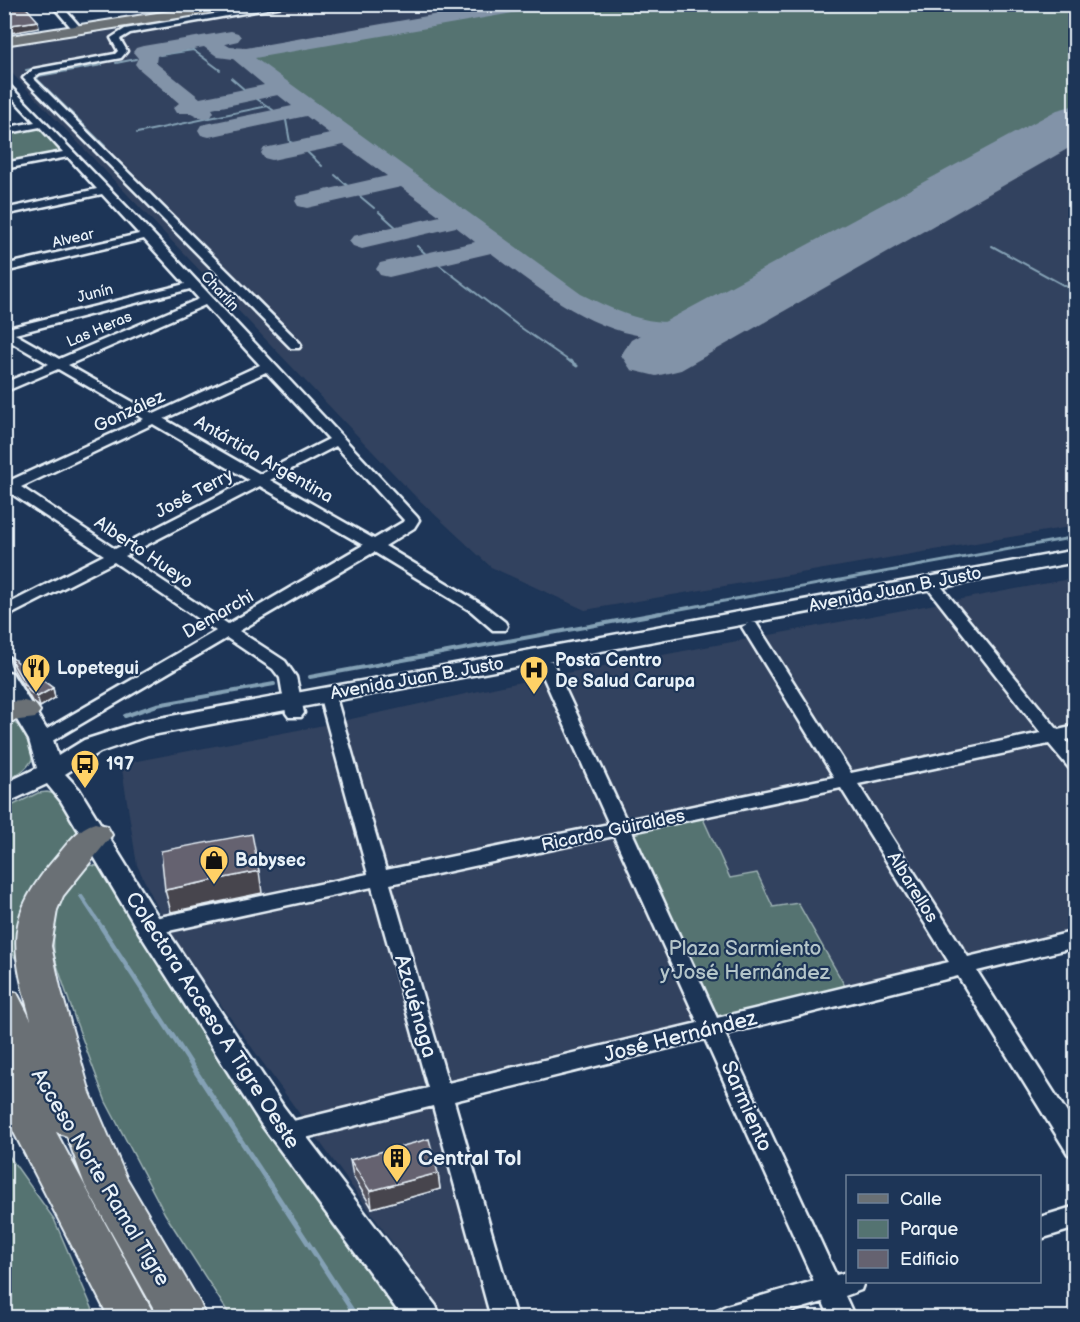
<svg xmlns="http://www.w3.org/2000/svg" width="1080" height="1322" viewBox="0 0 1080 1322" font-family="'Balsamiq Sans',sans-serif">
  <rect width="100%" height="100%" fill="#1d3557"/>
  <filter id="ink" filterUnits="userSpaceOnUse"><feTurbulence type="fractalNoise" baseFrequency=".0167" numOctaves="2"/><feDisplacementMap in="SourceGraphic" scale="12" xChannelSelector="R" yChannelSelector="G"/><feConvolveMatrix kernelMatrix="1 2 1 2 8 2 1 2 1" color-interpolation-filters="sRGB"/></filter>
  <g filter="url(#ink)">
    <path fill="#33425e" d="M266,4l809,1v521l-490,84 -94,-43 -77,-72 -409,-429 -1,-22z
      M1075,578v351l-650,158 64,230h-43l-276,-383 -33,-69 -15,-96 10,-7 187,-36 220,-48z"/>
    <path fill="#547371" stroke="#9eb2b4" stroke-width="1.5" d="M546,4l529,1v102l-385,212c-45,12 -87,-7 -125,-30l-315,-232z
      M36,127h5l22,26 -58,11v-32z
      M4,718c19,6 23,19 30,36 -4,15 -16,20 -29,27z
      M47,792l12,3 23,41 -37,51 -5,115 -35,-62v-131l33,-16z
      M700,812l30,66 27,-5 16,34 25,-4 52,92 -138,34 -93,-201z
      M91,865l10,2 318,450h-188l-66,-103 -59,-112 -30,-80 -22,-66 -1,-45 24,-43z
      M4,1149l50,70 42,98h-91z"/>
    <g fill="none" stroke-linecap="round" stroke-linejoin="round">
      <path stroke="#84a1b5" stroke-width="2" d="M160,55l33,-5 27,20
        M116,63l20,-4
        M102,65l-63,11 -2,3 68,67
        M26,70l40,-7
        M231,78l14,12
        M257,99l16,11
        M286,120l4,22 8,3
        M137,133l131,-27
        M304,149l18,17
        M335,175l15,13
        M356,193l18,15
        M379,212l19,17
        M417,246l11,10
        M992,246l84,46
        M438,264l82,63 52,36"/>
      <path stroke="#84a1b5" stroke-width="3" d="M570,361l7,5
        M653,614l423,-77"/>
      <path stroke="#84a1b5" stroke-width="4" d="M310,677l351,-64
        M125,716l32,-11 117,-21
        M81,896l22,33"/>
      <path stroke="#84a1b5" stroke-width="5" d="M102,928l255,390"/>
      <path fill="#8293a8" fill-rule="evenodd" d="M495,4h44l-2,4 -7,2 -275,48 326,236c27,13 54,27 85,28 18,1 35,-6 52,-2l4,6 -4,6c-97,24 -155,-25 -227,-79l-102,24 -9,-2 -4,-6 4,-6 95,-21 -19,-15 -94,22 -9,-3 -4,-5 4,-5 87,-20 -39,-29 -94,21 -9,-2 -3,-5 3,-5 89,-20 -43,-31 -72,15 -8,-2 -3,-5 3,-5 66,-14 -24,-18 -97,21 -8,-2 -3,-5 3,-5 91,-19 -14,-11 -66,14 2,3 -3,5 -8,2 -12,-6h-15l-3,-5 6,-5 -41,-35 -3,-4 3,-6 -5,-6 3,-4 7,-2 88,-15 7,2 3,4 -3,4 -13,3 5,3 16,1zM204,47l14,10 15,2 31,26 -64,13 -44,-35 1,-7z"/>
      <path fill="#8293a8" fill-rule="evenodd" d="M1076,105v39l-395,226 -25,6 -25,-6 -10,-15 10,-15 426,-230z"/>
      <g stroke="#e8f1f8" stroke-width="5">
        <path id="street" d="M51,4h9l21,24v4h-6z
          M171,4h10l5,6 -7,2z
          M274,4h22l-166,29 -10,6 7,12 -6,7 -81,15 -7,5 266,264 2,3 -2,3h-8l-268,-270 11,-9 81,-15 3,-3 -7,-13 14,-9z
          M4,80l148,153 265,284 2,3 -5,8 -29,18 98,59 22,17 2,4 -2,4h-12l-22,-19 -97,-59 -135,79 46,30 11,16 8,36 -3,4h-12l-3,-4 -6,-35 -7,-9 -46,-31 -180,106h-12l-3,-4 3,-4 181,-105 -102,-69 -110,56v-12l100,-51 -95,-63 -5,1v-15l7,2 133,-61 -86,-50 -54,23v-9l45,-19 -45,-26v-9l181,-45 -41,-45 -140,33v-7l135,-31 -37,-40 -98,21v-6l93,-20 -29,-32 -64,12v-6l59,-11 -23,-25 -36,7v-6l31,-6 -31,-33zM190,289l9,10 -140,60 -44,-25zM205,305l55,60 -106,49 -86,-49zM266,372l63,67 -69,35 -96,-55zM153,424l96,56 -134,69 -94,-62zM336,446l68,74 -1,2 -29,17 -104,-59zM260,486l103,59 -135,79 -103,-68z
          M931,578l5,2 122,150 18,-4v12l-10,2 10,12v19l-6,-2 -21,-25 -191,40 110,173 108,-26v16l-99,24 99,156v30l-8,-3 -110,-178 -233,58 111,241 12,-3v10h16l-3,8 -16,6 10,22h-25l-7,-16 -54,16h-55l3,-8 9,-4 88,-25 -109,-242 -251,62 62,217h-25l-58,-212 -148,37 -8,-3 -3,-7 3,-7 8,-3 143,-35 -56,-201 -222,48 -7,-3 -3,-5 3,-5 7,-3 218,-45 -49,-180 2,-4h12l2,4 51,176 223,-46 -71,-159 2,-4h12l2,4 72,155 208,-43 -92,-150 8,-5 6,1 95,150 190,-40 -115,-147 -3,-3 3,-3zM841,788l108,174 -232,56 -85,-186zM614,836l84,187 -250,60 -58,-199z
          M1076,1206v22l-36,11v-22z"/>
      </g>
      <g stroke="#e8f1f8" stroke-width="5">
        <path id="secondary" d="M1076,550v12l-929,174 -47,16 -35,22 14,15 81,131 123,186 153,200 5,12h-38l-142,-194 -121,-190 -79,-133 -14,-17 -43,20v-20l33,-16 -8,-28 -25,-42v-27l8,2 3,5 38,62 5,16 26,-16 60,-19z"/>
      </g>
      <g stroke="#e8f1f8" stroke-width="4">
        <path id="primary" d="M214,4h34l-6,4 -238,37v-8z"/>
      </g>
      <g stroke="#e8f1f8" stroke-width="4">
        <path id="highway" d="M24,701l11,3 5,7 -5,7 -31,4v-20z
          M95,823l12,3 5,9 -49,61 -6,14 -6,36 9,41 30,106 36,84 74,126 6,15h-47l-74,-133 -18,-49 -11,-4 100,186h-47l-105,-205v-58l6,2 -6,-11v-57l13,4 14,27c-20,-74 -27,-103 27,-165 11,-13 20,-27 37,-32z"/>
      </g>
      <use href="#street" fill="#1d3557" fill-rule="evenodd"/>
      <use href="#secondary" fill="#1d3557" fill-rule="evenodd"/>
      <use href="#primary" fill="#6a7074" fill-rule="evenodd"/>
      <use href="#highway" fill="#6a7074" fill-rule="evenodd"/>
    </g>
    <path fill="#575460" stroke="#e8f1f8" stroke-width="1.5" d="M8,655l45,33 2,10 -15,9 -8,-6 -21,-36z
      M350,1160l88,13 2,16 -68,19 -19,-32z"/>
    <path fill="#47454e" stroke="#e8f1f8" stroke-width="1.5" d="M38,21l1,7 -35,6v-8z
      M53,688l2,10 -15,9 -3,-10z
      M259,871l3,22 -91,19 -6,-22z
      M438,1173l2,16 -68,19 -2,-17z"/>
    <path fill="#656270" stroke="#e8f1f8" stroke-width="1.5" d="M4,4h19l15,17 -34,5z
      M8,655l45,33 -16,9 -8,-6z
      M252,834l7,37 -94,19 -4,-39z
      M429,1139l9,34 -68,18 -20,-31z"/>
  </g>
  <defs>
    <g id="restaurant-pin" transform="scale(1.5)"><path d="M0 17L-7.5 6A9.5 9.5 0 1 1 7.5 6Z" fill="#ffd166" stroke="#1d3557"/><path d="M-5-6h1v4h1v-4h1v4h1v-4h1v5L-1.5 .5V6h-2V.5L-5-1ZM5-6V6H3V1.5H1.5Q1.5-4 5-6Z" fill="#111"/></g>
    <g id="hospital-pin" transform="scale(1.5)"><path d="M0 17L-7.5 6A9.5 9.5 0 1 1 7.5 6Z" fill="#ffd166" stroke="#1d3557"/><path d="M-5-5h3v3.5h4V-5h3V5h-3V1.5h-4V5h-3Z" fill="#111"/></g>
    <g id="bus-pin" transform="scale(1.5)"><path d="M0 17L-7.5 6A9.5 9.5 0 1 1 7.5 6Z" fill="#ffd166" stroke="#1d3557"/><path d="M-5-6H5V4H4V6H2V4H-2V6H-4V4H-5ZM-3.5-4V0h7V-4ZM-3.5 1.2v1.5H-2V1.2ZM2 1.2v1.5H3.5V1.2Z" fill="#111"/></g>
    <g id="shop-pin" transform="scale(1.5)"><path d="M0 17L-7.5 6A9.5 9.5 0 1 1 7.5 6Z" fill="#ffd166" stroke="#1d3557"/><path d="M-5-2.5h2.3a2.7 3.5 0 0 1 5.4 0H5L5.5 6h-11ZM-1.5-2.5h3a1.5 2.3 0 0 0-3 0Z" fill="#111"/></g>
    <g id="building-pin" transform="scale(1.5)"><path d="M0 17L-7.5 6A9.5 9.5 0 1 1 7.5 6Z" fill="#ffd166" stroke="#1d3557"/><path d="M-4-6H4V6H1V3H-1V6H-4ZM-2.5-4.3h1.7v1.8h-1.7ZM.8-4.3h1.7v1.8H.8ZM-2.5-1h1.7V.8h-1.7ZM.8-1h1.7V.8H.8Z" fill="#111"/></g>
  </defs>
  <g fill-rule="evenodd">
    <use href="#restaurant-pin" x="36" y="668"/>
    <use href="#hospital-pin" x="534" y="670"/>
    <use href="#bus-pin" x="85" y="764"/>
    <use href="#shop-pin" x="214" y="860"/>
    <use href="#building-pin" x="397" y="1158"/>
  </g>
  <g text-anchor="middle" stroke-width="4.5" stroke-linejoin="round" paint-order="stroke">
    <g font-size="15" fill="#e8f1f8" stroke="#1d3557">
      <text transform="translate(73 238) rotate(-13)" y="5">Alvear</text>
      <text transform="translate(220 291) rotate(47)" y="5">Charlín</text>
      <text transform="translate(95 293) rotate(-14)" y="5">Junín</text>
      <text transform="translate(99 329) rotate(-23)" y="5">Las Heras</text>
    </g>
    <g font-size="18" fill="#e8f1f8" stroke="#1d3557">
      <text transform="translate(129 411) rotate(-25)" y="6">González</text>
      <text transform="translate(264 459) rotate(30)" y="6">Antártida Argentina</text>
      <text transform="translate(194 493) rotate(-28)" y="6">José Terry</text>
      <text transform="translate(144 552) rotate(34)" y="6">Alberto Hueyo</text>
      <text transform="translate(895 589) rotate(-11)" y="6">Avenida Juan B. Justo</text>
      <text transform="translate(218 614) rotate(-30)" y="6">Demarchi</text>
      <text transform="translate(417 678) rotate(-10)" y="6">Avenida Juan B. Justo</text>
      <text transform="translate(613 830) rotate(-12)" y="6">Ricardo Güiraldes</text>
      <text transform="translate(913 887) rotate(58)" y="6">Albarellos</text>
    </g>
    <g font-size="18" font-weight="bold" fill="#e8f1f8" stroke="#1d3557" text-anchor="start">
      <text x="555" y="666">Posta Centro<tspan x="555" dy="21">De Salud Carupa</tspan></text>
      <text x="57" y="674">Lopetegui</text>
      <text x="106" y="770">197</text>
      <text x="235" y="866">Babysec</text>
    </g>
    <g font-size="21" fill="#b4c5c9" stroke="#1d3557">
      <text x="745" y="955">Plaza Sarmiento<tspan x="745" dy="24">y José Hernández</tspan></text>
    </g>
    <g font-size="21" fill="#e8f1f8" stroke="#1d3557">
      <text transform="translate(416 1006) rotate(74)" y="7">Azcuénaga</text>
      <text transform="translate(213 1020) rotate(57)" y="7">Colectora Acceso A Tigre Oeste</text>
      <text transform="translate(680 1036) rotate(-14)" y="7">José Hernández</text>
      <text transform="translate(747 1106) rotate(66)" y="7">Sarmiento</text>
      <text transform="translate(101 1177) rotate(59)" y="7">Acceso Norte Ramal Tigre</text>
    </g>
    <g font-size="21" font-weight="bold" fill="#e8f1f8" stroke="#1d3557" text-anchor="start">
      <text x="418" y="1165">Central Tol</text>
    </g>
  </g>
  <rect width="1080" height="1322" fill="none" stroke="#1d3557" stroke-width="24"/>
  <rect x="12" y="12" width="1056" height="1298" fill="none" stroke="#e8f1f8" stroke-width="2" filter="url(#ink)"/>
  <rect x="846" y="1175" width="195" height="108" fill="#1d3557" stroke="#6e8097" stroke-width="1.5"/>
  <rect x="858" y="1194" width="30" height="9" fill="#6a7074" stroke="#6e8097" stroke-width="1.5"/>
  <text x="900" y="1205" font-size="18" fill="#e8f1f8">Calle</text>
  <rect x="858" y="1220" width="30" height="18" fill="#547371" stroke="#6e8097" stroke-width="1.5"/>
  <text x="900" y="1235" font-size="18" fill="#e8f1f8">Parque</text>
  <rect x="858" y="1250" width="30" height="18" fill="#656270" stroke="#6e8097" stroke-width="1.5"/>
  <text x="900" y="1265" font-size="18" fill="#e8f1f8">Edificio</text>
</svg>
